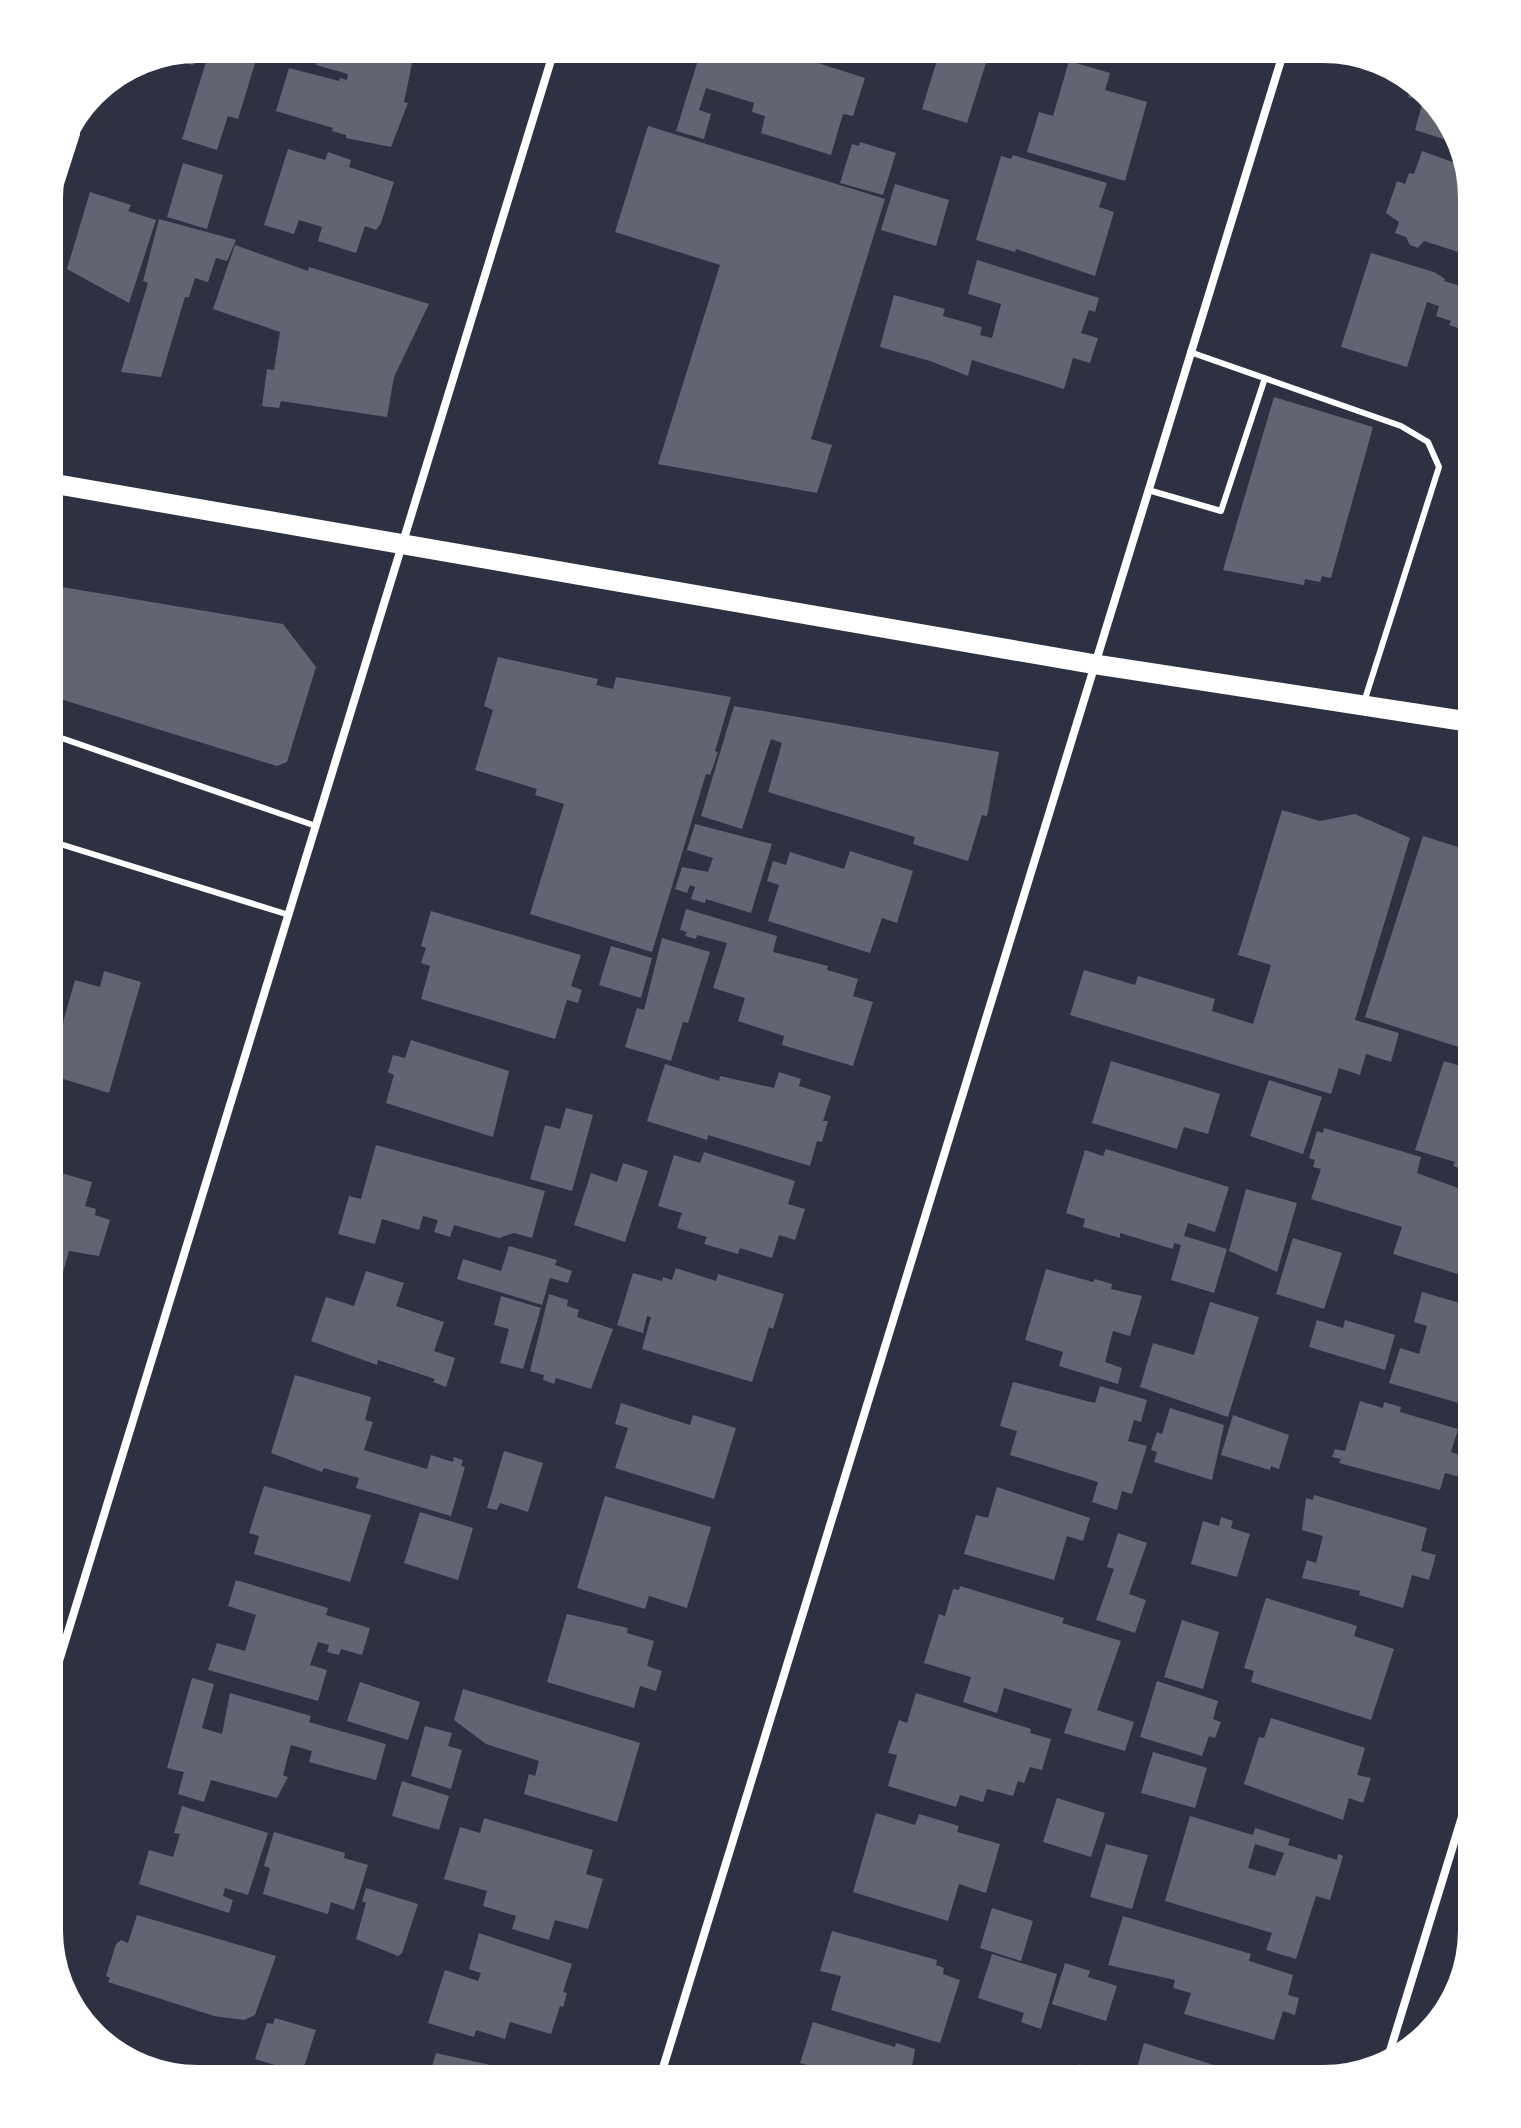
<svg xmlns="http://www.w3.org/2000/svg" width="1521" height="2128" viewBox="0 0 1521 2128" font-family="'Source Sans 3',sans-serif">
  <rect width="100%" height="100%" fill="#2d3142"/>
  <path fill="#626471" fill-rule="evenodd" d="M198,44l-5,21 -28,-8 20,-8z
    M322,44h57l35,10 -10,48 4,1 -17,44 -45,-9v-3l-14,-4 1,-3 -57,-17 13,-43 50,13 1,-3 7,2 1,-6 -32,-9z
    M703,44l58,1 104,33 -12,38 -10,-2 -12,41 -70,-22 4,-17 -13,-4 2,-9 -48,-15 -7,22 12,4 -7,25 -28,-8z
    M942,44h50l-25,79 -45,-14z
    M1110,44h57l-6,17z
    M211,46l45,14 -18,59 -10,-3 -11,34 -35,-11z
    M1069,61l41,12 -5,17 42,12 -22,79 -98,-29 12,-40 14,4z
    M1414,79l42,42 7,24 -48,-15 8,-29 -15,-4z
    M648,126l237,73 -74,240 21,6 -15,48 -159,-29 62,-199 -105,-33z
    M860,142l36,11 -13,42 -43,-12 12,-39 7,2z
    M288,149l37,11 3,-8 23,8 -2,7 45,15 -13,41 -5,7 -11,-4 -9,27 -38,-12 4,-14 -23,-7 -5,14 -30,-9z
    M1422,151l47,17 2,8 -4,14 8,3 2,5v60l-53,-17 -6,7 -8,-3 -4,-8 -11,-4 4,-11 -13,-9 11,-32 8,3 4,-11 5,1z
    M1013,155l94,28 -8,24 15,5 -19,64 -79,-27 -1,3 -39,-12 25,-84 10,3z
    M183,163l40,12 -16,54 -40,-12z
    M895,184l54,16 -13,46 -55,-16z
    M90,192l41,13 -3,6 28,9 -27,83 -62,-34z
    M159,219l77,21 -9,21 -11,-3 -8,24 -13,-4 -6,19h-4l-24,80 -40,-5 27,-89 -5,-2z
    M235,245l73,26 1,-4 120,37 -35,73 -7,40 -106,-16 -2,7 -17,-2 5,-37 7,1 6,-38 -67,-23z
    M1371,253l63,19 11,7 -1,2 33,10v37l-14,-5 -2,6 -12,-4 2,-4 -15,-5 3,-10 -12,-4 -20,65 -66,-20z
    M977,260l122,38 -4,14 -6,-2 -8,23 17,5 -8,25 -17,-5 -9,31 -92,-29 -4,16 -38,-15 -50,-14 14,-52 51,14 -2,7 39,11 -2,8 12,3 9,-34 -33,-10z
    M1274,397l99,30 -42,151 -9,-2 -2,6 -15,-3 -1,6 -81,-15z
    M44,584l239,40 33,43 -29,95 -10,4 -233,-72z
    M498,657l100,22 -2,6 17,4 3,-12 115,20 -16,54 3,1 -8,23 -4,-1 -54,178 -122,-38 34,-110 -29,-9 2,-6 -62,-19 18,-60 -9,-4z
    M734,706l265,46 -12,64 -5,-1 -14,46 -55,-17 2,-7 -147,-45 14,-49 -11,-4 -29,90 -41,-13z
    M1282,810l38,11 35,-7 55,24 -55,182 44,13 -8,29 -25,-8 -6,21 -21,-7 -8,26 -261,-79 14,-45 51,15 3,-9 77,23 -3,12 41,13 18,-59 -33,-10z
    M695,824l77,20 -21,69 -45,-14 -1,4 -14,-4 4,-12 -5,-2 -3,8 -12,-4 7,-22 26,5 5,-14 -26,-8z
    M1423,836l48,15 2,-8 4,1v187l-6,20 -106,-34z
    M850,851l63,20 -16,52 -15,-5 -12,35 -102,-32 11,-36 -12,-4 6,-20 13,4 4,-13 54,17z
    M686,909l91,27 -4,16 55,14 -1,4 31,9 -5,17 20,6 -20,64 -71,-21 2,-9 -46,-15 7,-23 -32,-10 14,-45 -30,-8 -1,4 -11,-3 2,-4 -7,-2z
    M431,911l150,44 -10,31 11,4 -4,13 -11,-3 -12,39 -134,-40 9,-33 -9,-3 5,-15 -5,-2z
    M662,938l48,14 -22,71 -5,-1 -12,39 -46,-14 12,-39 7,2z
    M611,946l41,12 -11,40 -42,-13z
    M104,971l37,11 -32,111 -65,-20v-38l14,5 17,-60 25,7z
    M411,1040l98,31 -16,66 -107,-34 8,-28 -6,-3 5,-17 12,3z
    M1111,1061l109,33 -12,40 -24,-7 -7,22 -85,-26z
    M1444,1061l33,10v103l-24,-8 2,-4 -40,-12z
    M665,1064l54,17 1,-5 54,12 5,-16 22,7 -2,7 32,10 -8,25h5l-6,21 -5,-1 -7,25 -102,-31 -1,5 -60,-19z
    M1269,1080l53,17 -19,57 -53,-18z
    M566,1108l27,7 -21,76 -42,-12 15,-54 15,4z
    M1324,1128l97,29 -4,16 60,22v85l-84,-26 9,-27 -91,-28 10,-30 -8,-2 2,-7 -6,-2 8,-27 6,2z
    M376,1145l169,46 -13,47 -18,-5 -15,5 -45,-13 -4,12 -16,-5 4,-12 -15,-4 -4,14 -37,-11 -7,25 -37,-10 11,-38 12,3z
    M1106,1149l123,38 -14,45 -27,-9 -4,13 43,13 -13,44 -43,-13 10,-35 -7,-2 -1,6 -53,-16v5l-37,-11 2,-8 -19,-6 19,-63 18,6z
    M704,1152l91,29 -7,23 17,5 -10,31 -16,-5 -7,23 -32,-10 -2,6 -34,-10 3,-7 -30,-9 5,-15 -24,-7 16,-51 26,8z
    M623,1163l25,8 -23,71 -51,-17 17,-52 26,9z
    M44,1168l48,14 -7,24 11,3 -1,6 15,5 -11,36 -30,-5 -7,25 -18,-5z
    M1246,1189l51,14 -20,69 -48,-21z
    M1293,1238l49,15 -18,56 -48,-15z
    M509,1246l48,14 -2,5 17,6 -4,12 -18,-5 -8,27 -85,-26 6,-20 38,12z
    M676,1268l40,13 2,-7 66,20 -11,35 -4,-2 -17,55 -110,-33 9,-32 -4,-1 -4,17 -26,-8 16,-52 29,8 1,-4 9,3z
    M1046,1269l47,13 2,-3 17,5 -1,5 31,7 -12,40 -17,-5 -8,31 17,6 -4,16 -59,-18 4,-14 -38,-12z
    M366,1271l38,12 -8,23 48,16 -10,29 21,7 -9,29 -13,-5 2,-3 -57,-19 -1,5 -66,-24 15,-44 28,9z
    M1422,1292l55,16v70l-8,28 -80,-23 11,-35 19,6 8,-28 -13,-4z
    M549,1294l19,6 -1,6 12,4 -2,7 36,12 -22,60 -35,-11 -2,6 -11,-4 1,-5 -14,-4z
    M501,1296l40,12 -18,61 -23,-6 9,-34 -15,-4z
    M1210,1302l49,15 -31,100 -88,-30 13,-44 41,12z
    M1317,1320l26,8 2,-8 50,15 -10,35 -76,-23z
    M295,1375l76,22 -6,23 8,2 -9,28 63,19 4,-14 22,7 1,-5 9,3 -2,6 4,1 -14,49 -95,-28 3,-10 -35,-10 -2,4 -51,-19z
    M1013,1382l82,21 5,-17 47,14 -6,22 -7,-2 -6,21 19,5 -15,48 -10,-3 -5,19 -25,-8 6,-20 -88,-27 7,-24 -17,-5z
    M1360,1401l23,7 1,-6 17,5 -1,5 58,17 -7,23 15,5 -6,20 -15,-4 -5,17 -101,-27 2,-4 -9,-2 3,-8 10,2z
    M621,1403l69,22 3,-10 43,13 -22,71 -99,-31 13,-40 -13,-4z
    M1170,1408l54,17 -12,55 -58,-18 3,-10 -6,-2 6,-18 5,2z
    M1233,1415l56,20 -10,34 -8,-3 -1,4 -49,-15z
    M504,1451l39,12 -15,49 -28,-9 -3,7 -10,-2z
    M264,1486l107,29 -21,67 -96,-28 5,-18 -10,-3z
    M997,1487l93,31 -7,23 -16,-5 -13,44 -90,-26 12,-39 12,3z
    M1314,1495l113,33 -6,23 15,4 -7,25 -17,-5 -9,33 -44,-13 1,-4 -58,-13 5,-18 9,3 7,-27 -21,-6 4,-32 7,2z
    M605,1496l106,31 -24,81 -38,-12 -4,13 -68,-21z
    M420,1512l53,16 -15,52 -54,-17z
    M1221,1517l12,4 -2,7 19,6 -13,43 -46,-13 12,-43 16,5z
    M1118,1533l29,10 -18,51 17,6 -11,33 -39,-13 18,-51 -7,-2z
    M236,1580l92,28 -2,7 44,13 -8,27 -21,-6 -2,6 -12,-3 2,-7 -11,-3 -8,23 17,5 -9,31 -110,-31 9,-27 28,8 11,-36 -28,-9z
    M960,1586l104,32 -2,5 59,18 -24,69 37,12 -9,29 -61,-18 8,-24 -68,-21 -7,25 -34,-11 8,-25 -47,-14 15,-49 6,2 8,-27 6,1z
    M1266,1598l91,28 -3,10 40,13 -23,71 -120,-38 3,-11 -10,-3z
    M567,1614l61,14 -1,5 27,8 -7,25 15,5 -6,20 -16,-5 -6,22 -87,-26z
    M1182,1620l37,12 -16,57 -39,-12z
    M192,1678l22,6 -12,44 20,6 8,-41 81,23 -2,6 77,22 -10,36 -67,-18 3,-11 -21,-6 -8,30 5,2 -11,21 -66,-18 -7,22 -26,-8 6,-22 -17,-4z
    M1157,1681l61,20 -5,18 8,3 -6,16 -6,-2 -7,20 -62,-19z
    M360,1682l60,20 -12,38 -61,-19z
    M463,1689l177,54 -23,79 -93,-28 5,-20 6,2 4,-15 -53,-17 -32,-24z
    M916,1693l115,36 -1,4 21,6 -9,31 -12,-3 -6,16 -6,-2 -5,15 -26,-7 -4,13 -23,-7 -4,12 -68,-21 9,-31 -9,-2 11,-33 8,3z
    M1271,1718l94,30 -8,27 14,3 -8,25 -14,-5 -6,22 -99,-36 15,-47 5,1z
    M425,1726l27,7 -4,13 14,4 -11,39 -40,-13z
    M1153,1752l54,16 -12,40 -54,-15z
    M402,1781l47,15 -10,34 -47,-14z
    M1057,1798l48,15 -14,44 -48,-15z
    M182,1806l86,27 -20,62 -23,-7 -2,8 10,4 -4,13 -90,-29 10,-34 24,7 7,-23 -6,-1z
    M876,1813l39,12 4,-11 40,12 -2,6 43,12 -14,49 -27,-9 -11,37 -95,-29z
    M1190,1816l63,19 2,-7 35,11 -2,6 49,15 1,-6 5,2 -13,44 -14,-4 -20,63 -30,-9 6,-17 -107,-32zM1255,1844l29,9 -9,23 -27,-8z
    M484,1818l109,32 -7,24 17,5 -15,50 -33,-9 -6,20 -37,-11 4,-13 -33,-10 4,-15 -43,-12 16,-52 20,6z
    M274,1832l71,21 -1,5 24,7 -14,45 -23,-8 -3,12 -65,-20 7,-26 -6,-2z
    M1106,1844l42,11 -16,54 -42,-12z
    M366,1888l52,16 -16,49 -4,3 -42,-17 10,-36 -4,-2z
    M992,1908l41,13 -12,40 -41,-13z
    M137,1915l139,41 -21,59 -11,5 -30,-4 -106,-34 2,-4 -4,-2 10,-32 5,-4 7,3z
    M1123,1916l128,38 -2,7 44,14 -5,20 11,3 -4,17 -12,-4 -9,29 -90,-26 7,-21 -18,-5 2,-8 -67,-15z
    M832,1931l105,29 -1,5 8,3 -1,6 17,6 -20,63 -109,-33 10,-34 -21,-5z
    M479,1933l93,31 -9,28 4,1 -4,14 -3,-1 -9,28 -41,-12 -5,17 -29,-9 -2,7 -46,-14 17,-53 33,11 3,-8 -12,-4z
    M992,1954l65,20 -16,55 -20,-7 3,-9 -46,-15z
    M1065,1963l25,8 -2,6 29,9 -11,35 -54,-17z
    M275,2018l41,12 -14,43 -47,-14 12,-36 6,1z
    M813,2022l82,25 1,-4 19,6 -6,35h-100l5,-17 -14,-4z
    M1144,2043l121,38 -1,3h-231l5,-15 35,11 6,-16 54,18z
    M101,2044l21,6 -1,5 83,29h-15l-68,-21z
    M436,2053l59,13 -2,4 28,7 -2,7h-92z
    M255,2067l40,13 -1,4h-44z"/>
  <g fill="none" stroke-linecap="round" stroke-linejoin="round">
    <path stroke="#fff" stroke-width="6" d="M44,237l33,-103 -10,-14
      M1190,352l211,74 27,16 11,25 -75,235
      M1148,490l73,21 44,-133
      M44,732l272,94
      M44,839l245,76"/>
    <path stroke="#fff" stroke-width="8" d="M44,1710l512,-1666
      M1385,2067l92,-299
      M658,2084l628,-2040"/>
    <path stroke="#fff" stroke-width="20" d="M44,482l1049,182 384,59"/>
  </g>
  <path d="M0 0H1521V2128H0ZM198 58H1323A140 140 0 0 1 1463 198V1930A140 140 0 0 1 1323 2070H198A140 140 0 0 1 58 1930V198A140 140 0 0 1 198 58Z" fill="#fff" fill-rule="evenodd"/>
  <path fill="none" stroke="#fff" stroke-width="10" d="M198 58H1323A140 140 0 0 1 1463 198V1930A140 140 0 0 1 1323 2070H198A140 140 0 0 1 58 1930V198A140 140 0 0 1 198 58Z"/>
</svg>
